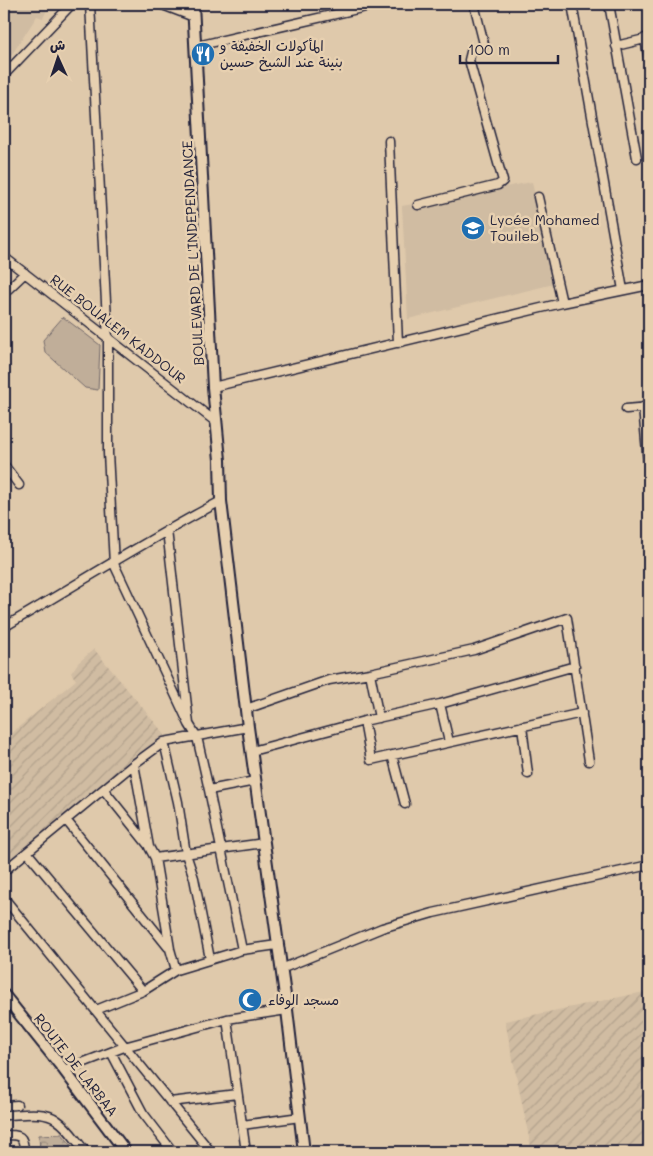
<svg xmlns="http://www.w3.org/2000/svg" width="653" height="1156" viewBox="0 0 653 1156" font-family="Mali,'Playpen Sans Arabic',sans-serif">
  <defs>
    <pattern id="industrial-furrows" width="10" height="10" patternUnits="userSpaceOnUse" patternTransform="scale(1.25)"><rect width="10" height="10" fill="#d0bca2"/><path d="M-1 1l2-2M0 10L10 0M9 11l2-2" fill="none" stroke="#b2a18c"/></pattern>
    <pattern id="park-crowns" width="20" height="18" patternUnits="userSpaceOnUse" patternTransform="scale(1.25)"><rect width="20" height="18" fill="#c0ae99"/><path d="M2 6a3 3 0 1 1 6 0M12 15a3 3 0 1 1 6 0" fill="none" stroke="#9c8d7e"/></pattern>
  </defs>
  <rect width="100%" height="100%" fill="#dfc9ab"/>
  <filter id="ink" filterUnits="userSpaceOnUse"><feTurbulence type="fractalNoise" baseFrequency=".02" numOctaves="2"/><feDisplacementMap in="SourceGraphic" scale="10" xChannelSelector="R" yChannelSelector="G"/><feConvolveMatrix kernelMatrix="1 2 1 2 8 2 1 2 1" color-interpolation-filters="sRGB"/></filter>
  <g filter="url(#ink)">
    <path fill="#d0bca2" d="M4,4h46l-7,14 -6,-2 -28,43 -5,5z
      M532,182l22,102 -146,35 -6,-113z"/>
    <path fill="url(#industrial-furrows)" d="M94,649l71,86 -161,132v-128l72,-59 -5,-7 7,-10z
      M649,991v161h-117l-27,-131z"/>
    <path fill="#c0ae99" stroke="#71686a" d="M63,317l37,28 -2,45 -13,-2 -40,-36 -2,-12z"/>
    <path fill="url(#park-crowns)" stroke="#71686a" d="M62,1134l14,17 -36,1 -1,-17z"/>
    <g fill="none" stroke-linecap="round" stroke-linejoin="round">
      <g stroke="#22223b" stroke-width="11">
        <path id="street" d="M90,4l18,335v114l6,111 75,160
          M160,4l34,13
          M572,4l51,286
          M609,4l28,154
          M645,38l4,24
          M197,46l182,-42
          M616,46l33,-8
          M4,75l68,-71
          M389,141l9,202
          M538,197l24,106
          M418,205l80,-20 5,-4 -34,-121 2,-8 10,-4 3,-4 -10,-40
          M4,257l212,165
          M4,293l21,-20
          M213,387l349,-84 87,-18
          M643,407l6,68
          M626,409l23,-2
          M4,465l15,20
          M167,530l22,194 8,13 12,53 33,160
          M4,627c72,-42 143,-87 217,-126
          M370,673l9,45
          M440,704l9,38
          M246,709l83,-29 41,-7 104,-23 93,-32 22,143
          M364,721l7,39 211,-47
          M522,726l6,48
          M164,742l14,60 8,52 8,24 16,81
          M252,751l112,-30 76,-17 135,-38
          M392,755l13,49
          M134,764l15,83 6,11 15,91 6,21
          M104,790l44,55
          M209,790l46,-9
          M66,820l102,127
          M27,852l116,139
          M155,858l109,-15
          M4,871l130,-107 30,-22 84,-15
          M4,898l207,254
          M281,969l101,-41 51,-15 216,-48
          M96,1010l47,-19 33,-21 66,-20 35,-5
          M227,1019l19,133
          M111,1052l32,61 30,39
          M64,1070l60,-23 103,-28 60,-9
          M170,1102l67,-8
          M4,1106l13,-1
          M4,1115c16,0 40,-5 53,5 11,7 20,22 29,32
          M242,1125l58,-8
          M4,1135c16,0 20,0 20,17"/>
      </g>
      <g stroke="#22223b" stroke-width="14">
        <path id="secondary" d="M193,4l20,383 7,73 1,41 27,226 39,283 17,142
          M4,995l60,75 62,82"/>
      </g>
      <use href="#street" stroke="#e7d0b0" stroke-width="8"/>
      <use href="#secondary" stroke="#e7d0b0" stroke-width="10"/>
    </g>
  </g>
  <defs>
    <g id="restaurant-disc" transform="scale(1.25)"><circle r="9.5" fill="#1f6fb2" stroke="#e7d0b0"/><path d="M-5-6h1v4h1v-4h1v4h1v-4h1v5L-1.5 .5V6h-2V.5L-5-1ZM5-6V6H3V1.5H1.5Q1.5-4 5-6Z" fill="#fff"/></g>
    <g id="school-disc" transform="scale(1.25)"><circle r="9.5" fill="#1f6fb2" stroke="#e7d0b0"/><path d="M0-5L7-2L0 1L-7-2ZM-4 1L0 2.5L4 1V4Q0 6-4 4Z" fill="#fff"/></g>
    <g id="mosque-disc" transform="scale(1.25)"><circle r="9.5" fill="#1f6fb2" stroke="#e7d0b0"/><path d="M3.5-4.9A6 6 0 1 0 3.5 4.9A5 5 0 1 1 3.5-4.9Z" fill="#fff"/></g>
  </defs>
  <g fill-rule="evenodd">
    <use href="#restaurant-disc" x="203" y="54"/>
    <use href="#school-disc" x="473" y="228"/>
    <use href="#mosque-disc" x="250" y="1000"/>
  </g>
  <g text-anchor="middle" stroke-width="5" stroke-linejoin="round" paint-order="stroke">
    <g font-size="14" fill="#22223b" stroke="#e7d0b0" text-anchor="start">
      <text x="220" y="51">المأكولات الخفيفة و<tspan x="220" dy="16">بنينة عند الشيخ حسين</tspan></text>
      <text x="490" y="225">Lycée Mohamed<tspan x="490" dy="16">Touileb</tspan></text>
      <text x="268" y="1005">مسجد الوفاء</text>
    </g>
    <g font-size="14" fill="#22223b" stroke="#e7d0b0">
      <text transform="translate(193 253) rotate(-93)" y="5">BOULEVARD DE L'INDEPENDANCE</text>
      <text transform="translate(118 329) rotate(38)" y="5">RUE BOUALEM KADDOUR</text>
      <text transform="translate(76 1065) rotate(52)" y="5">ROUTE DE LARBAA</text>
    </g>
  </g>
  <rect width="653" height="1156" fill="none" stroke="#e7d0b0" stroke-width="20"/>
  <rect x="10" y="10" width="633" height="1136" fill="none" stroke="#22223b" stroke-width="2" filter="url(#ink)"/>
  <g transform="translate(58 58) rotate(357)" stroke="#e7d0b0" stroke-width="4" paint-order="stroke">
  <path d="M0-4L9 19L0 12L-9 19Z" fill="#22223b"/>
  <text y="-8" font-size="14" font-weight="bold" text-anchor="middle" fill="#22223b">ش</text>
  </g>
  <path d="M460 55v8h98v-8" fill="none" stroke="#22223b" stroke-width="2.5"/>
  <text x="468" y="55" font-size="15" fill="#22223b" stroke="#e7d0b0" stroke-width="4" paint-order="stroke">100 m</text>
</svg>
